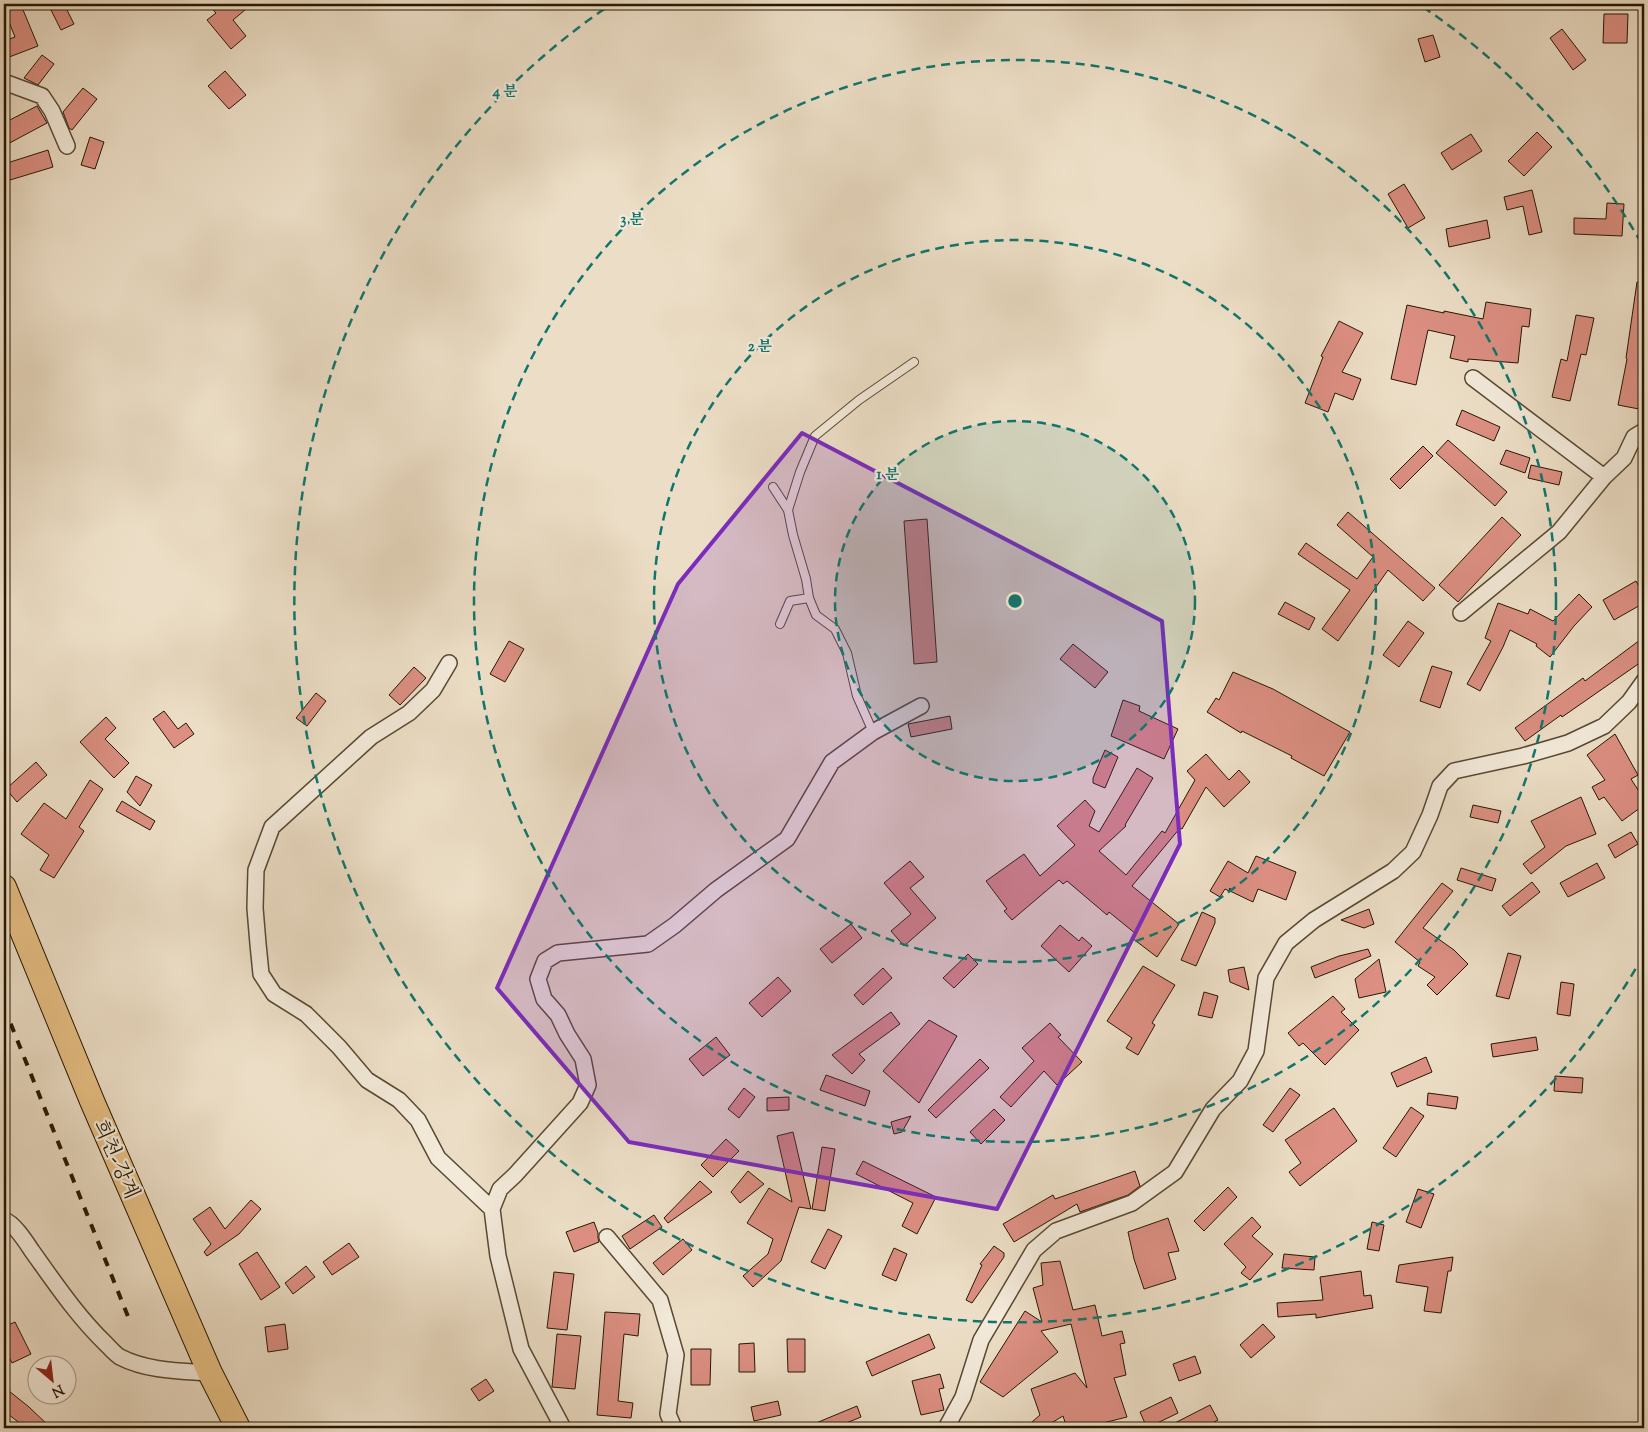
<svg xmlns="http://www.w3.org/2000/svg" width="1648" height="1432" viewBox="0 0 1648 1432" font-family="'Sorts Mill Goudy','Noto Serif KR',serif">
  <rect width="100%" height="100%" fill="#ecdec6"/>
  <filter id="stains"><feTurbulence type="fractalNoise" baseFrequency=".004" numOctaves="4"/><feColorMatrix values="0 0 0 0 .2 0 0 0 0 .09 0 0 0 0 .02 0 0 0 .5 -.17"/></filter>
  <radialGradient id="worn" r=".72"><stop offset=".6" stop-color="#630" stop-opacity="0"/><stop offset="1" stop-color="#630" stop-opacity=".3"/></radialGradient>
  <path fill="#dc8f82" stroke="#261702" d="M48,4h16l10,20 -13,6z
    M208,4h44l-19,16 13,16 -15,13 -24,-29 9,-7z
    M21,5l17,41 -34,13v-18l11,-4 -10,-25z
    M1604,14h24l-1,29h-24z
    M1562,29l24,31 -13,10 -23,-32z
    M1433,35l7,22 -15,5 -7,-23z
    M42,55l12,9 -16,21 -14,-7z
    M225,71l21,24 -17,14 -21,-23z
    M83,88l14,11 -25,31 -3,-2 -6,-16z
    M37,106l10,17 -43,23v-23z
    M1537,132l15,15 -28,29 -16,-15z
    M1471,134l11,17 -30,19 -11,-17z
    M90,137l14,5 -9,27 -14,-4z
    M48,150l5,17 -43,13 -6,-16z
    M1404,184l21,34 -17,10 -20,-34z
    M1532,190l10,42 -13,3 -6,-29 -16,4 -3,-13z
    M1607,203l17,1 -2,32 -48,-2v-16l32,1z
    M1487,220l3,18 -41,9 -3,-18z
    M1637,282l7,1v96l-5,30 -21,-4 9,-46 -1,-1z
    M1486,302l45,7 -2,18 -7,-1 -4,37 -50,-4v3l-18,-4 5,-22 -27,-6 -12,55 -25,-6 16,-74 37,8v-2l39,8z
    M1576,315l18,3 -8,37 -5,-1 -11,47 -18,-4 9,-38 6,2z
    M1339,321l24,12 -21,39 19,7 -8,21 -18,-7 -7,19 -23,-9 18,-46 -2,-1z
    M1462,410l38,17 -6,14 -38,-16z
    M1448,440l59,52 -12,14 -59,-53z
    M1423,446l10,10 -33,33 -10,-10z
    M1506,450l24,8 -5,15 -25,-9z
    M1531,465l31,7 -3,13 -31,-7z
    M1348,512l87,76 -12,13 -35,-31 -50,71 -16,-12 28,-39 -52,-36 8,-11 51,36 16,-22 -36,-32z
    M1502,517l19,18 -63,67 -19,-17z
    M927,519l10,143 -23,2 -10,-143z
    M1636,581l8,15v7l-30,17 -11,-20z
    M1579,594l13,13 -18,19 -24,31 -14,-11 1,-2 -27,-14 -7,17 -23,44 -13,-7 24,-43 -6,-3 13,-35 30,11 2,-5 23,12z
    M1285,602l30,16 -6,12 -31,-16z
    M1408,621l16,12 -25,34 -16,-12z
    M1644,637v23l-82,57 -1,-2 -36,26 -10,-13 68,-50 2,3z
    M509,641l15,8 -19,33 -15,-8z
    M1073,644l35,28 -13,16 -35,-29z
    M1432,666l20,6 -12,36 -20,-7z
    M414,667l12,11 -26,27 -11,-10z
    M1233,672l40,17 77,43 -26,44 -33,-18 1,-2 -50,-25 -1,2 -34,-21 9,-14 3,2z
    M316,693l10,8 -19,25 -11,-8z
    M1123,700l17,6 -1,5 39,18 -14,30 -53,-23z
    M164,711l14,18 8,-6 8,11 -20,14 -21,-29z
    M950,716l2,13 -41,8 -3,-13z
    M106,717l10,11 -11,11 24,24 -15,15 -34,-36z
    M1615,734l23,41 -7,4 13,20v6l-22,16 -18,-24 -5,3 -7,-13 13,-7 -18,-25z
    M1105,750l13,7 -13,31 -12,-5v-5z
    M1206,754l23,26 10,-10 11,12 -26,25 -18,-20 -24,42 -2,-1 -48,58 47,38 -22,33 -25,-19 4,-4 -27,-22 -2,3 -40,-34 -4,3 -4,-4 -47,40 -8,-9 3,-2 -21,-28 38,-27 16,22 35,-31 -18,-19 28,-26 10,11 -6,15 10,6 38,-64 16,10 -28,47 1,1 -27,25 27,24 36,-44 3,2 30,-53 -8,-9z
    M36,762l11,13 -30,27 -11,-13z
    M136,776l16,9 -12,21 -13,-14z
    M90,780l13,9 -24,38 5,4 -30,47 -14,-8 9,-15 -28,-21 23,-31 22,16z
    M1581,797l15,37 -30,12 -35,28 -8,-10 22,-17 -14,-26z
    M122,801l33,20 -5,9 -34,-19z
    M1473,805l28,6 -3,12 -28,-6z
    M1631,832l7,12 -23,14 -7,-13z
    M1256,856l40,16 -10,28 -28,-11 -5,13 -23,-11v-3l-1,3 -4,-2 -5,8 -10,-6 18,-30 20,12z
    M910,861l14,16 -14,11 26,30 -32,28 -13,-15 20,-17 -27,-31z
    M1597,863l8,15 -37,19 -8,-14z
    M1461,868l35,11 -4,12 -35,-11z
    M1532,882l8,10 -30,24 -8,-10z
    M1442,883l11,8 -30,37 31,22 14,14 -31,31 -10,-10 8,-8 -17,-11 2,-4 -25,-20z
    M1369,909l5,15 -10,4 -23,-8z
    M1202,912l13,6v5l-19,43 -15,-6z
    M851,924l11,14 -30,25 -12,-14z
    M1060,925l19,16 3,-4 10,9 -23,26 -28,-26z
    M1368,949l3,7 -56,22 -4,-11 28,-11z
    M1508,953l13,3 -12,43 -13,-3z
    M968,954l10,10 -24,24 -11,-10z
    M1379,959l7,33 -27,6 -4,-19z
    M1143,966l32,19 -23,38 3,2 -17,30 -12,-7 6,-10 -25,-17z
    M1244,967l5,23 -19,-8 -2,-12z
    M883,968l9,10 -29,27 -9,-10z
    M778,977l13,14 -29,26 -13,-14z
    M1561,982l13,2 -4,32 -13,-2z
    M1204,992l14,4 -6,22 -14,-3z
    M1333,996l12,13 -4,3 18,18 -34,35 -22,-22 -4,3 -11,-13z
    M891,1012l9,12 -41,30 6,6 -13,14 -20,-19z
    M929,1020l28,16 -38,67 -36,-32z
    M1050,1023l11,12 -3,2 24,25 -25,23 -13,-14 -33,36 -11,-10 34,-36 -12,-13z
    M716,1037l14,18 -27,21 -14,-17z
    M1536,1037l2,13 -45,7 -2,-13z
    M1426,1057l6,15 -35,15 -6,-14z
    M980,1059l9,9 -53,50 -8,-8z
    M826,1075l44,16 -5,15 -45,-16z
    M1555,1076l28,2 -1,15 -28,-2z
    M744,1088l11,9 -16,21 -11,-9z
    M1290,1088l10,7 -27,37 -10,-7z
    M1428,1093l30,4 -2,12 -29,-4z
    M789,1097v13l-22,1v-13z
    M1411,1107l13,9 -28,41 -13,-9z
    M1334,1108l23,33 -57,45 -11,-14 12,-9 -16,-23z
    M994,1109l11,11 -24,24 -11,-12z
    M911,1116l-9,16 -8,2 -3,-12z
    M793,1132l18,77 -12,-2 -18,54 -28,26 -10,-11 25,-22 5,-15 -26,-16 22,-35 23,14 -15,-66z
    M726,1139l13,12 -26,26 -12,-12z
    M822,1147l13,2 -10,62 -13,-2z
    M863,1161l73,36 -19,37 -15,-8 11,-23 -57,-29z
    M748,1171l16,13 -24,19 -9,-11z
    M1135,1171l5,15 -12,9 -48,17 -3,-8 -63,38 -11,-18 50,-29 2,4z
    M700,1181l12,11 -44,31 -4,-5z
    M1228,1187l9,10 -33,34 -10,-10z
    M1418,1189l16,5 -13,34 -15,-6z
    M251,1200l10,9 -22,25 -32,22 -3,-4 7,-8 -18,-25 17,-12 15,22z
    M654,1215l8,12 -32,22 -8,-13z
    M1252,1217l9,10 -9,9 21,18 -23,26 -9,-7 5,-6 -22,-23z
    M1168,1218l11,33 -11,2 8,26 -32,10 -10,-30 -6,-27z
    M594,1222l4,11v5l1,4 -25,10 -8,-20z
    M1372,1222l12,3 -5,26 -12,-2z
    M828,1229l14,7 -17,33 -14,-7z
    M683,1239l9,11 -29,25 -10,-12z
    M349,1243l10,14 -27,18 -9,-13z
    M994,1246l10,7v4l-32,46 -6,-3 16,-35 -2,-1z
    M894,1248l13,6 -11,27 -14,-6z
    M257,1252l23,35 -19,13 -22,-36z
    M1284,1254l31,3 -1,13 -32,-2z
    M1453,1257l-2,14h-3l-7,42 -17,-2 4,-24 -32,-5 3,-17z
    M1060,1261l13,49 22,-5 7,31 20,-5 3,12 -5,1 6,31 -12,3 13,39 -32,8 1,3h-29l-4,-12 -20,12h-18l15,-13 -9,-26 44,-16 12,15 -16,-64 -30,7 17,21 -55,45 -23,-15 45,-71 17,11 -9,-34 10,-3 -2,-22z
    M306,1266l9,11 -22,17 -8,-11z
    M1361,1271l3,25 7,-1 2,13 -57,10v-4l-38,3 -1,-14 46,-3 -3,-23z
    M554,1272l20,2 -7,56 -20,-2z
    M605,1312l35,2 -2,22 -14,-2 -6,67 15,2 -2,15 -34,-3z
    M15,1322l16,32 -19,9 -8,-16v-20z
    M285,1324l3,25 -20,3 -3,-25z
    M1263,1324l12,13 -24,21 -11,-13z
    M557,1334l24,2 -6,53 -23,-2z
    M929,1334l6,14 -63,28 -6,-14z
    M787,1339h18v33h-17z
    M754,1343l1,29h-16v-28z
    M691,1349h20l-1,36h-19z
    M1195,1356l6,17 -22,8 -6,-17z
    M940,1374l4,14 -5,1 5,21 -23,5 -9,-34z
    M486,1379l8,12 -15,10 -8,-12z
    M4,1387l25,20 22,21h-25l-22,-17z
    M1171,1397l7,16 -31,15 -7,-16z
    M778,1401l3,14 -27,6 -3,-14z
    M1210,1405l8,15 -15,8h-38z
    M857,1406l4,11 -27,11h-30z"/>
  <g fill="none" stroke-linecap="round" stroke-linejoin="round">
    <g stroke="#584933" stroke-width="10">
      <path id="service" d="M773,487l15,23
        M780,624l10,-23 19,-3
        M873,732l-16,-36 -10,-43 -12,-24 -19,-14 -7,-17 -3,-19 -13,-44 -5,-25 12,-38 15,-36 44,-36 55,-38"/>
    </g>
    <g stroke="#584933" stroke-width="18">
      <path id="minor" d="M4,82l38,14 10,15 15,35
        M1473,378l131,99
        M1461,613l98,-81 45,-55 20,-19 10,-21 10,-6
        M449,663l-16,27 -24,23 -38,24 -99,90 -16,43 -1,38 3,36 3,30 13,20 32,20 33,33 28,33 32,20 19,20 20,38 54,51
        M4,1220c10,3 22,22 28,31 23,32 45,65 74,93 4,4 9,10 14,13 27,14 60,14 90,16
        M607,1237l53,63 16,55 -8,59 6,14
        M563,1428l-42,-79 -23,-93 -6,-47 8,-20 15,-14 65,-72 8,-18 -5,-26 -16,-25 -9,-19 -14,-16 -6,-20 7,-18 13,-8 90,-9 27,-19 41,-35 71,-51 45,-77 41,-30 48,-26
        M946,1428l17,-31 18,-57 53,-90 22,-19 76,-28 43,-31 38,-63 27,-28 16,-30 10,-73 20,-35 28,-23 79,-49 20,-19 17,-37 10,-29 14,-15 69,-15 45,-13 36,-17 25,-24 15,-21"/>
    </g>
    <g stroke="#261702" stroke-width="26">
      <path id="primary" d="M4,887l88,214 118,272 28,55"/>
    </g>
    <use href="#service" stroke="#f3eada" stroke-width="8"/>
    <use href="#minor" stroke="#f3eada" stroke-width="15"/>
    <use href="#primary" stroke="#e6bf83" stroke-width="24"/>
    <path stroke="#261702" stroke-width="4" stroke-dasharray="9 9" stroke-linecap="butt" d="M4,1007l127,317"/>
  </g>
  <path fill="#7b2cbf" fill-opacity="0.2" stroke="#7b2cbf" stroke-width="4" stroke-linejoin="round" d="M802,433l360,188 18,223 -183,365 -368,-67 -132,-154 181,-404z"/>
  <circle cx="1015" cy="601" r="180" fill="#0f766e" fill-opacity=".12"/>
  <g fill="none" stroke="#0f766e" stroke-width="2.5" stroke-dasharray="9 6">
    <circle cx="1015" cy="601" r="180"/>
    <circle cx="1015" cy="601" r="361"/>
    <circle cx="1015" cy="601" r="541"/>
    <path d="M1643 956A721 721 0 1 1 607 7M1423 7A721 721 0 0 1 1643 246"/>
  </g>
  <g text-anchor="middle" stroke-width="4.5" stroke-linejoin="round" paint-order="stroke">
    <g font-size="20" fill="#261702" stroke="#f3eada">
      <text transform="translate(117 1159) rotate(66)" y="7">희천-강계</text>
    </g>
  </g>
  <circle cx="1015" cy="601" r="8" fill="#0f766e" stroke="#f3eada" stroke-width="2.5"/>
  <g font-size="15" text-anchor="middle" font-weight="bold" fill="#0f766e" stroke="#f3eada" stroke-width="4.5" stroke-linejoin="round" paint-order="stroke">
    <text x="505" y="96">4 분</text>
    <text x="632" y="224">3 분</text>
    <text x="760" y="351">2 분</text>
    <text x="888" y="479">1 분</text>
  </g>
  <rect width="1648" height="1432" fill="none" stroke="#ecdec6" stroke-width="20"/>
  <rect x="5" y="5" width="1638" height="1422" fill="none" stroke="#261702" stroke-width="2.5"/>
  <rect x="10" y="10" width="1628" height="1412" fill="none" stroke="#261702"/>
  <g transform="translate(52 1380) rotate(152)"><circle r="24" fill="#f3eada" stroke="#a19684"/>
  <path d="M0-4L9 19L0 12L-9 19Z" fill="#8f2418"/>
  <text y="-8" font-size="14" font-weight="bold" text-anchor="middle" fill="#261702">N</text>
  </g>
  <rect width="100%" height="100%" filter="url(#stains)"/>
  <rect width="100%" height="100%" fill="url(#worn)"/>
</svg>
